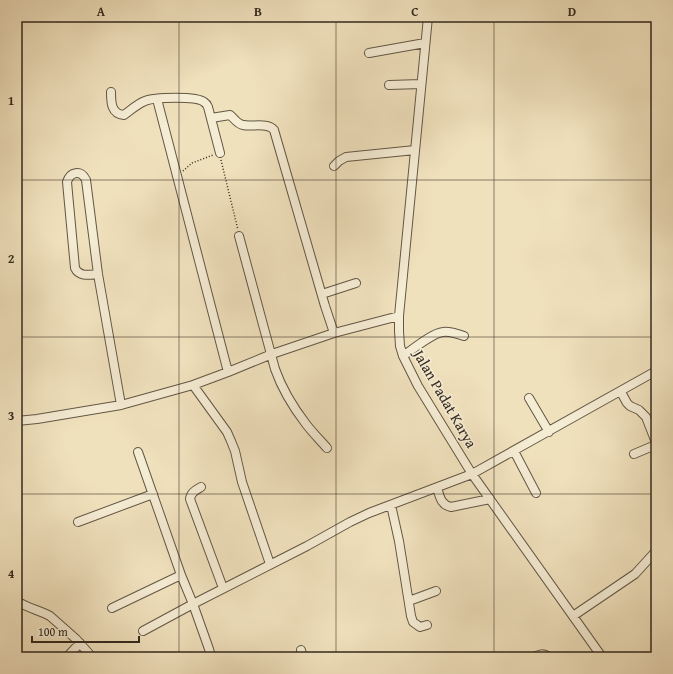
<svg xmlns="http://www.w3.org/2000/svg" width="673" height="674" viewBox="0 0 673 674" font-family="'Gentium Book Plus',serif">
  <rect width="100%" height="100%" fill="#f0e1bd"/>
  <filter id="stains"><feTurbulence type="fractalNoise" baseFrequency=".005" numOctaves="4"/><feColorMatrix values="0 0 0 0 .2 0 0 0 0 .09 0 0 0 0 .02 0 0 0 .5 -.17"/></filter>
  <radialGradient id="worn" r=".72"><stop offset=".6" stop-color="#630" stop-opacity="0"/><stop offset="1" stop-color="#630" stop-opacity=".3"/></radialGradient>
  <g fill="none" stroke-linecap="round" stroke-linejoin="round">
    <g stroke="#625745" stroke-width="10">
      <path id="minor" d="M428,17l-29,299v15l1,15 3,10 15,30 54,88 130,183
        M369,53l56,-10
        M389,85l32,-1
        M111,92c0,10 0,22 13,23 7,-5 13,-11 21,-14 9,-4 52,-5 59,1 3,2 3,3 4,5l12,46
        M157,99l71,273
        M211,118l19,-3c4,3 7,9 13,10 9,2 25,-3 31,5l51,176 9,27
        M334,166l5,-5 7,-4 69,-7
        M239,236l36,133c7,20 18,38 31,55 6,8 14,16 21,24
        M98,274c-9,1 -19,3 -23,-6l-8,-86c3,-10 14,-13 19,-2l12,94 23,131
        M322,294l34,-11
        M403,356c9,-6 29,-23 40,-24 6,-1 15,2 21,4
        M193,385l35,-13 44,-18 62,-21 65,-17
        M621,392l6,11 3,3 9,4 7,7 9,23v4l-2,2 -19,8
        M529,398l20,34
        M17,421l20,-2 84,-14 72,-20 34,47 4,9 4,10 7,31 28,82
        M514,451l22,42
        M138,452l43,123 12,29 -50,27
        M201,487c-5,3 -10,5 -11,12l33,89
        M437,488c3,9 4,17 14,19l39,-8
        M391,505l8,36 12,75 2,6 7,5 7,-2
        M78,522l75,-28
        M17,601c10,7 22,9 33,15l26,23 16,18
        M409,601l27,-10
        M112,608l69,-33
        M573,616l62,-42 21,-23
        M301,650l2,7
        M67,657l13,-14
        M211,657l-2,-8 -16,-45 114,-58 43,-24 19,-9 103,-39 184,-103
        M534,657c6,-3 9,-4 15,0"/>
    </g>
    <path stroke="#33291d" stroke-width="1.5" stroke-dasharray="1 2" stroke-linecap="butt" d="M221,160l17,70
      M183,171l9,-8 21,-8"/>
    <use href="#minor" stroke="#f5ecd4" stroke-width="8"/>
  </g>
  <path fill="none" stroke="#33291d" stroke-width="1" stroke-opacity="0.55" d="M179,17v640M336,17v640M494,17v640M17,180h639M17,337h639M17,494h639"/>
  <g text-anchor="middle" stroke-width="3.5" stroke-linejoin="round" paint-order="stroke">
    <g font-size="15" fill="#33291d" stroke="#f5ecd4">
      <text transform="translate(445 399) rotate(60)" y="5">Jalan Padat Karya</text>
    </g>
  </g>
  <rect width="673" height="674" fill="none" stroke="#f0e1bd" stroke-width="44"/>
  <path d="M32 636v6h107v-6" fill="none" stroke="#33291d" stroke-width="2"/>
  <text x="38" y="636" font-size="12" fill="#33291d" stroke="#f5ecd4" stroke-width="3" paint-order="stroke">100 m</text>
  <rect x="22" y="22" width="629" height="630" fill="none" stroke="#33291d" stroke-width="1.5"/>
  <g font-size="13" text-anchor="middle" font-weight="bold" fill="#33291d">
    <text x="101" y="16">A</text>
    <text x="258" y="16">B</text>
    <text x="415" y="16">C</text>
    <text x="572" y="16">D</text>
    <text x="11" y="105">1</text>
    <text x="11" y="263">2</text>
    <text x="11" y="420">3</text>
    <text x="11" y="578">4</text>
  </g>
  <rect width="100%" height="100%" filter="url(#stains)"/>
  <rect width="100%" height="100%" fill="url(#worn)"/>
</svg>
